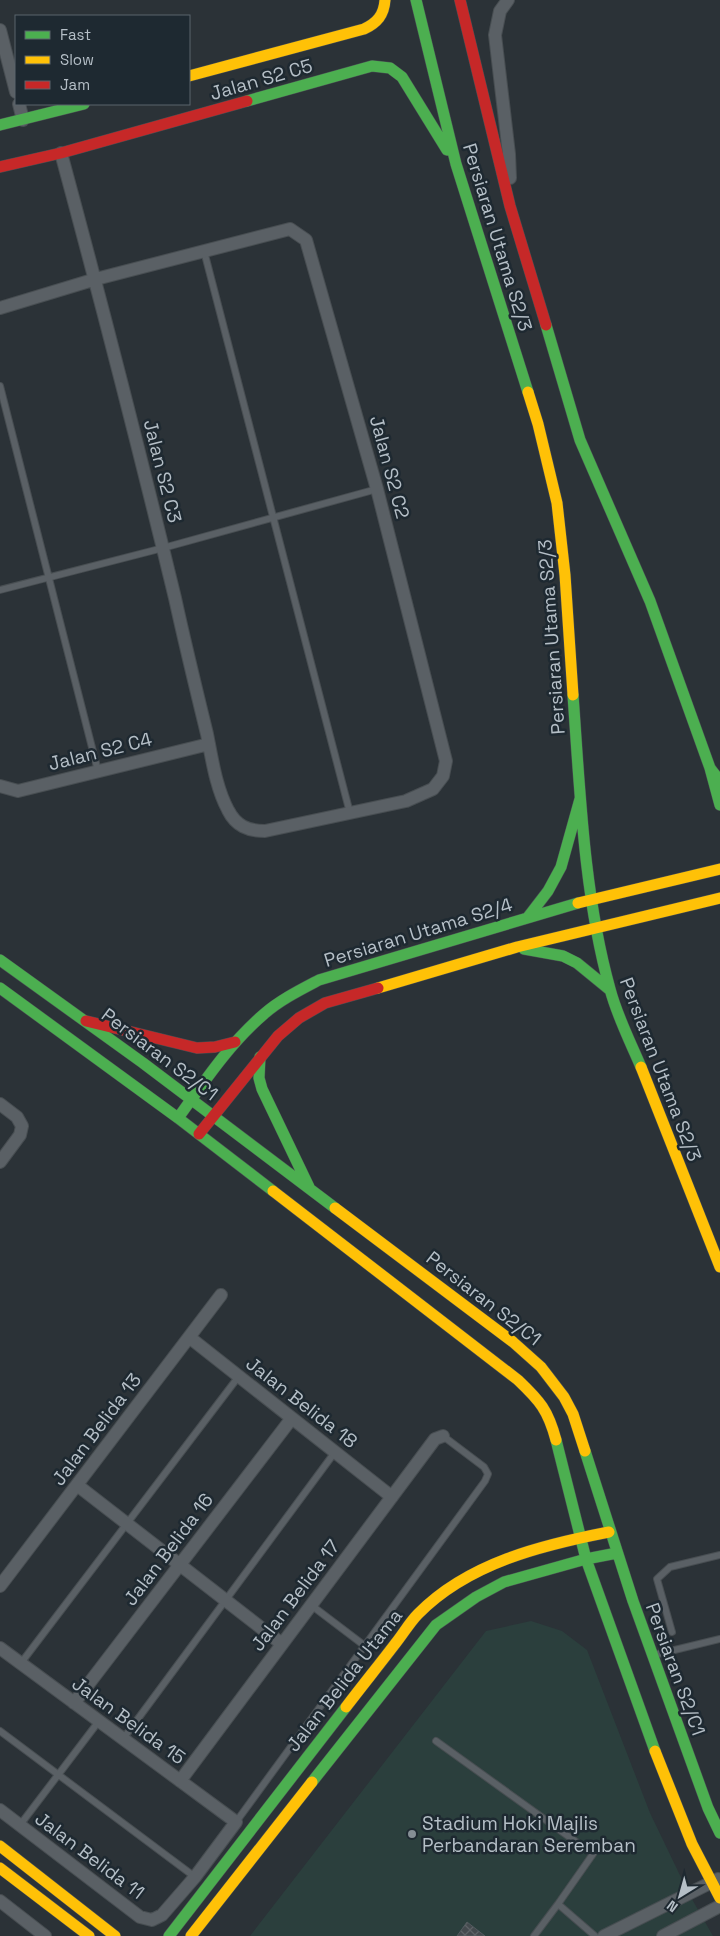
<svg xmlns="http://www.w3.org/2000/svg" width="720" height="1936" viewBox="0 0 720 1936" font-family="'Space Grotesk',sans-serif">
  <defs>
    <pattern id="building-cross-hatch" width="8" height="8" patternUnits="userSpaceOnUse" patternTransform="scale(1.25)"><rect width="8" height="8" fill="#444a4e"/><path d="M0 0l8 8M0 8l8-8" fill="none" stroke="#5d6266"/></pattern>
  </defs>
  <rect width="100%" height="100%" fill="#2b3237"/>
  <path fill="#2b3f3d" d="M531,1621l31,10 25,19 63,163 39,81 24,42h-463l236,-305z"/>
  <path fill="url(#building-cross-hatch)" stroke="#525a5f" d="M467,1922l18,14h-28z"/>
  <g fill="none" stroke-linecap="round" stroke-linejoin="round">
    <g stroke="#484e52" stroke-width="8">
      <path id="lane" d="M204,251l146,562
        M0,386l98,385
        M0,590l163,-42 214,-59
        M311,1605l54,41
        M672,1632l-15,-53 13,-12 50,-12
        M654,1655l66,-16
        M21,1663l218,-287
        M0,1731l195,146
        M123,1739l212,-287
        M436,1741l157,113 -35,50
        M236,1822l249,-341 3,-7 -4,-7 -41,-31
        M20,1825l79,-104
        M534,1936l24,-32 37,32"/>
    </g>
    <g stroke="#484e52" stroke-width="14">
      <path id="street" d="M508,0l-8,11 -5,24 14,119 1,24
        M0,30l16,62
        M19,104l4,16
        M0,308l96,-29 194,-50 16,11 71,249 69,272 -3,15 -10,13 -27,12 -141,30c-17,0 -29,-5 -37,-21 -12,-22 -16,-51 -21,-76 -11,-45 -22,-90 -32,-136 -36,-149 -74,-297 -114,-445
        M0,786l18,5 191,-47
        M0,1104l17,13 5,9 -2,9 -20,27
        M189,1337l203,160
        M77,1485l205,159
        M0,1586l221,-291
        M0,1648l236,174 -41,55 -33,38 -10,5 -12,-3 -140,-107
        M74,1703l218,-285
        M180,1781l255,-342 8,-3
        M0,1901l45,35
        M604,1936l114,-57
        M663,1936l57,-30"/>
    </g>
    <g stroke="#484e52" stroke-width="12">
      <path id="fast" d="M416,0l40,164 72,228
        M247,101l125,-35 18,2 12,9 45,73
        M0,125l84,-21
        M546,325l34,115 70,161 60,167 10,37
        M573,695c7,97 11,201 37,294 7,27 20,52 31,78
        M710,768l10,13
        M528,917l20,-26 13,-24 19,-68
        M524,949l39,7 14,7 33,27
        M0,960l143,103 192,145
        M0,988l178,130 95,73
        M260,1057l-1,21 3,11 47,98
        M178,1118c26,-36 51,-74 86,-104 16,-14 36,-24 55,-34l259,-77
        M556,1440l30,119 69,192
        M585,1451l48,150 75,207 12,25
        M312,1782l124,-157 40,-28 28,-15 82,-23 31,-6
        M169,1936l177,-229"/>
    </g>
    <g stroke="#484e52" stroke-width="12">
      <path id="slow" d="M189,76l175,-47c13,-6 20,-14 21,-29
        M528,392l10,32 19,79 8,72 8,120
        M578,903l142,-34
        M378,988l139,-41 203,-49
        M641,1067l79,200
        M273,1191l245,189c22,21 30,30 38,60
        M335,1208l178,134 28,25 23,30 9,17 12,37
        M346,1707c16,-21 33,-42 49,-63 8,-10 15,-22 23,-30 50,-51 124,-69 191,-82
        M655,1751l37,93 28,54
        M0,1846l115,90
        M0,1868l89,68
        M191,1936l121,-154"/>
    </g>
    <g stroke="#484e52" stroke-width="12">
      <path id="jam" d="M460,0l50,206 36,119
        M0,167l61,-14 186,-52
        M86,1021l111,27 18,-1 20,-5
        M199,1134l79,-98 21,-18 26,-15 53,-15"/>
    </g>
    <use href="#lane" stroke="#5a6065" stroke-width="6"/>
    <use href="#street" stroke="#5a6065" stroke-width="12"/>
    <use href="#fast" stroke="#4caf50" stroke-width="11"/>
    <use href="#slow" stroke="#ffc107" stroke-width="11"/>
    <use href="#jam" stroke="#c62828" stroke-width="11"/>
  </g>
  <circle fill="#858e95" stroke="#1e2931" stroke-width="2" cx="412" cy="1834" r="5"/>
  <g text-anchor="middle" stroke-width="5" stroke-linejoin="round" paint-order="stroke">
    <g font-size="19" fill="#b5bfc7" stroke="#1e2931">
      <text transform="translate(261 79) rotate(-16)" y="7">Jalan S2 C5</text>
      <text transform="translate(498 237) rotate(73)" y="7">Persiaran Utama S2/3</text>
      <text transform="translate(390 467) rotate(75)" y="7">Jalan S2 C2</text>
      <text transform="translate(163 471) rotate(76)" y="7">Jalan S2 C3</text>
      <text transform="translate(551 637) rotate(-94)" y="7">Persiaran Utama S2/3</text>
      <text transform="translate(100 751) rotate(-14)" y="7">Jalan S2 C4</text>
      <text transform="translate(418 932) rotate(-17)" y="7">Persiaran Utama S2/4</text>
      <text transform="translate(160 1054) rotate(37)" y="7">Persiaran S2/C1</text>
      <text transform="translate(661 1069) rotate(69)" y="7">Persiaran Utama S2/3</text>
      <text transform="translate(484 1298) rotate(38)" y="7">Persiaran S2/C1</text>
      <text transform="translate(302 1402) rotate(38)" y="7">Jalan Belida 18</text>
      <text transform="translate(96 1429) rotate(-53)" y="7">Jalan Belida 13</text>
      <text transform="translate(168 1549) rotate(-53)" y="7">Jalan Belida 16</text>
      <text transform="translate(295 1595) rotate(-53)" y="7">Jalan Belida 17</text>
      <text transform="translate(676 1669) rotate(70)" y="7">Persiaran S2/C1</text>
      <text transform="translate(344 1680) rotate(-52)" y="7">Jalan Belida Utama</text>
      <text transform="translate(129 1720) rotate(36)" y="7">Jalan Belida 15</text>
      <text transform="translate(90 1855) rotate(37)" y="7">Jalan Belida 11</text>
    </g>
    <g font-size="19" fill="#b5bfc7" stroke="#1e2931" text-anchor="start">
      <text x="422" y="1830">Stadium Hoki Majlis<tspan x="422" dy="22">Perbandaran Seremban</tspan></text>
    </g>
  </g>
  <rect x="15" y="15" width="175" height="90" fill="#1e2931" stroke="#5a656d"/>
  <rect x="25" y="31" width="25" height="8" fill="#4caf50" stroke="#5a656d"/>
  <text x="60" y="40" font-size="15" fill="#b5bfc7">Fast</text>
  <rect x="25" y="56" width="25" height="8" fill="#ffc107" stroke="#5a656d"/>
  <text x="60" y="65" font-size="15" fill="#b5bfc7">Slow</text>
  <rect x="25" y="81" width="25" height="8" fill="#c62828" stroke="#5a656d"/>
  <text x="60" y="90" font-size="15" fill="#b5bfc7">Jam</text>
  <g transform="translate(680 1896) rotate(217)" stroke="#1e2931" stroke-width="4" paint-order="stroke">
  <path d="M0-4L9 19L0 12L-9 19Z" fill="#b5bfc7"/>
  <text y="-8" font-size="14" font-weight="bold" text-anchor="middle" fill="#b5bfc7">N</text>
  </g>
</svg>
